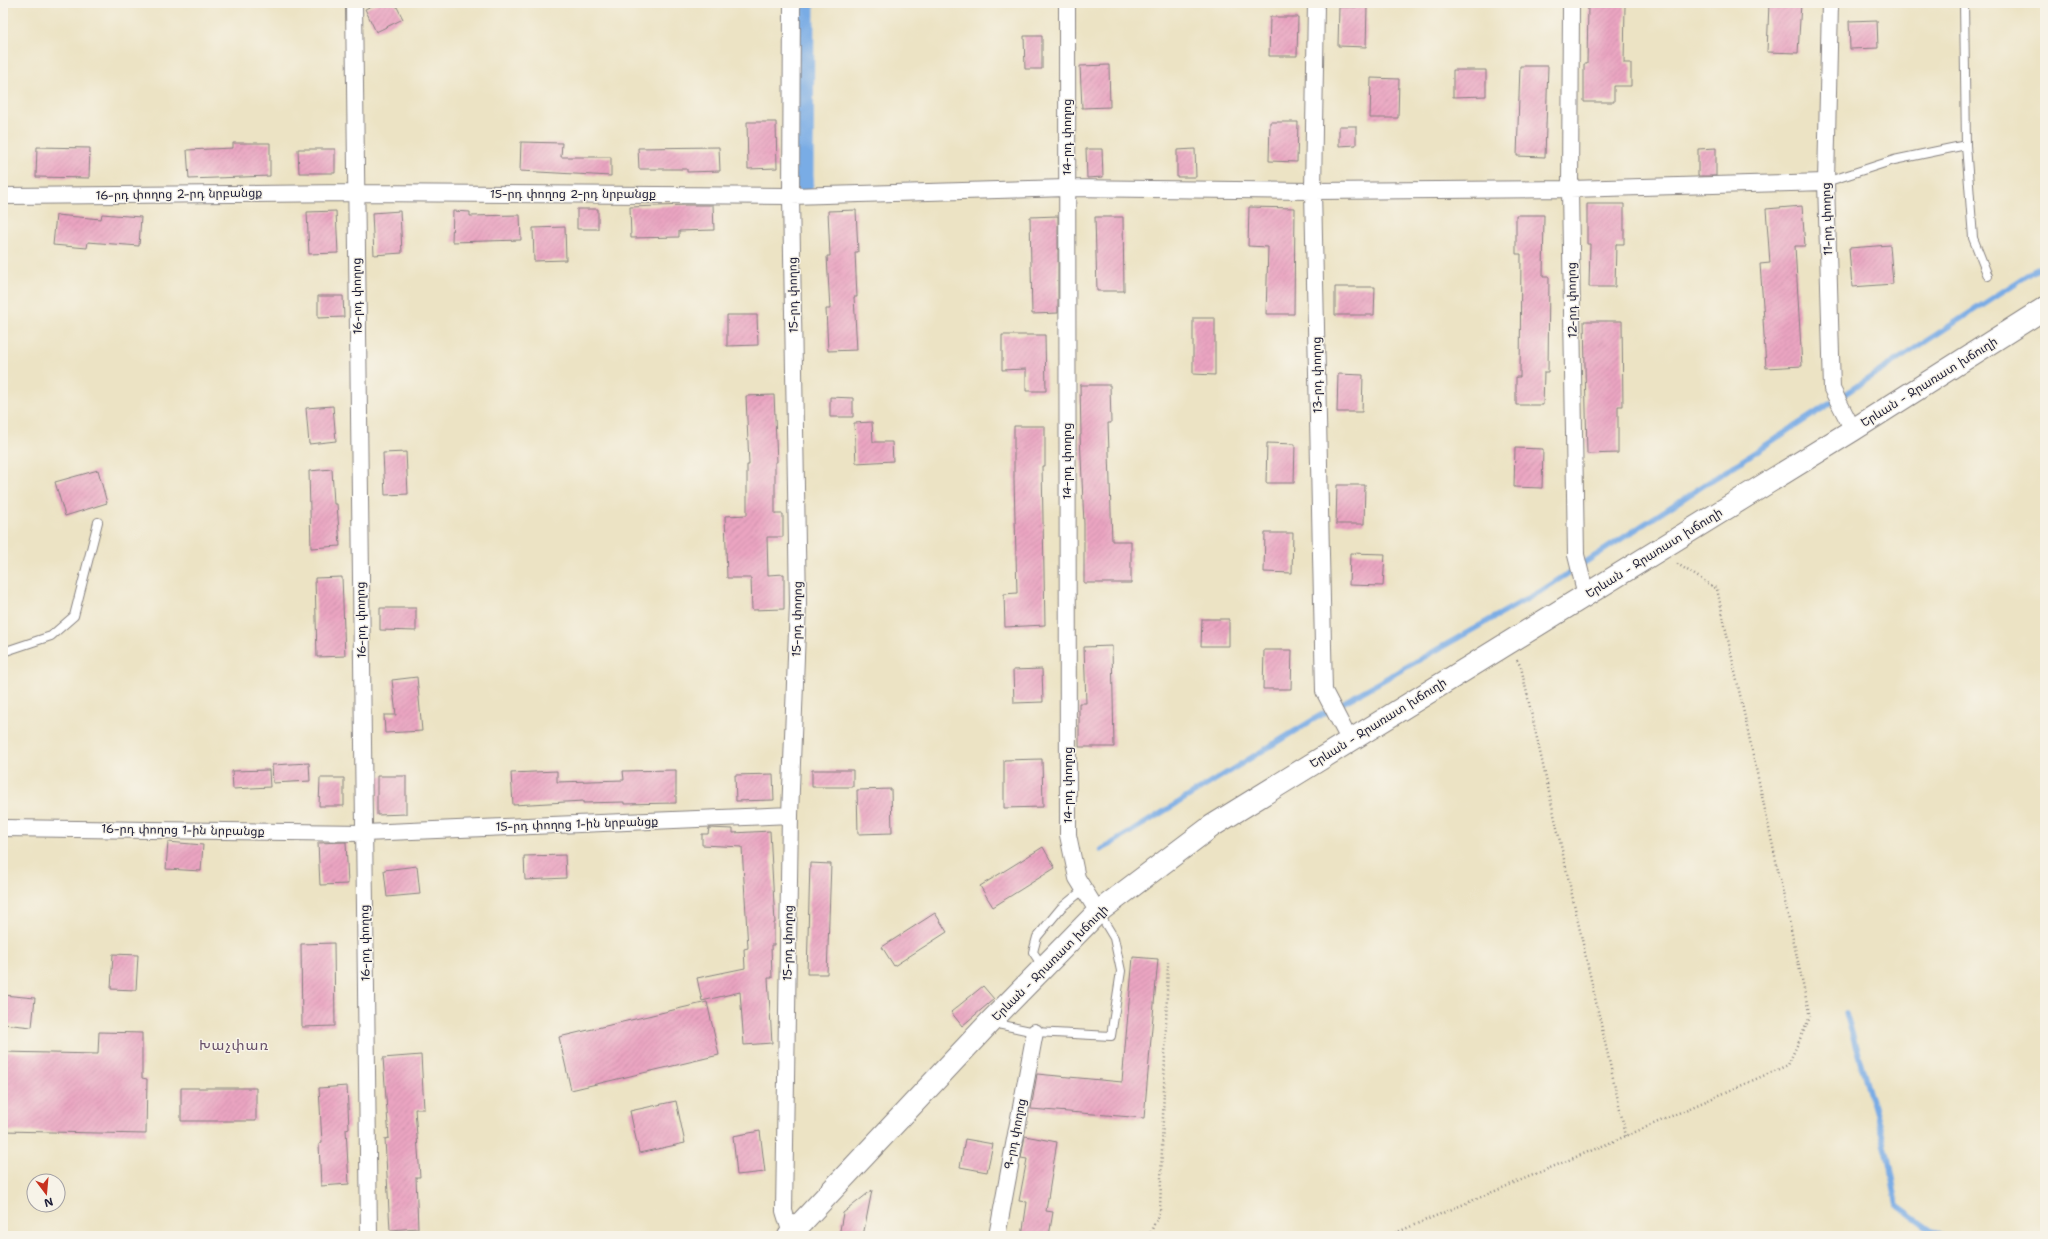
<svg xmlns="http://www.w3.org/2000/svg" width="2048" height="1239" viewBox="0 0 2048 1239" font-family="'Shantell Sans','Noto Sans Armenian',sans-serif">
  <defs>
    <pattern id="building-hatch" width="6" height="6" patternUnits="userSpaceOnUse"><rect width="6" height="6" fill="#eaa4c1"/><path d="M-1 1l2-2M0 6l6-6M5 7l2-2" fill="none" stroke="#c88da7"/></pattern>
  </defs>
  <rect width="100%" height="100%" fill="#f7f3e8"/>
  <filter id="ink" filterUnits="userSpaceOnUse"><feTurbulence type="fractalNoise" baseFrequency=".025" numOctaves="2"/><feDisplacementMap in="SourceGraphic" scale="8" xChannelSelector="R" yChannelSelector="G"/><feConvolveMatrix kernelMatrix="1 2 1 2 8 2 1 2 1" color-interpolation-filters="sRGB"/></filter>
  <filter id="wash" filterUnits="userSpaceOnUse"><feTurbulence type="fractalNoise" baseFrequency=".012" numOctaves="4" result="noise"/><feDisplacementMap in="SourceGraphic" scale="16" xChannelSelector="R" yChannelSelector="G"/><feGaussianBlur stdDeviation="0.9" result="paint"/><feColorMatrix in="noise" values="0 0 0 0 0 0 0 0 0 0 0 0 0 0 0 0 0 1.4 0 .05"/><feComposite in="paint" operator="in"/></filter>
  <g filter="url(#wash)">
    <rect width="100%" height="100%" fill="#ece3c4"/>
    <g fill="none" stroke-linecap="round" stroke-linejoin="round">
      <path stroke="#79ace5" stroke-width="5.5" d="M1101,850l215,-132 225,-127 504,-327
        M1846,1013l41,139 10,53 43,31"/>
      <path stroke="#79ace5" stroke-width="19" d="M804,184l1,-181"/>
    </g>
    <g id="blocks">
      <path fill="url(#building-hatch)" d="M379,3h16l8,16 -27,13 -11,-23z
        M1769,3h32l-3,50 -31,-1z
        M1588,5h37l-1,58h7v23h-17v16h-30v-38h3z
        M1339,7h28l-1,40 -28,-1z
        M1270,17h28l-1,39h-28z
        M1877,20l1,28 -28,1 -1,-28z
        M1024,36h18v33h-17z
        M1109,65l1,42 -28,1 -2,-42z
        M1520,66h28l-3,91 -28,-1z
        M1453,70h33v26l-33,1z
        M1371,78l28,1 -1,39h-28z
        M747,122h29l1,46 -29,1z
        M1270,122h28l-1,40 -28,-1z
        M1339,126h17v19l-17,1z
        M521,142l41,1 -1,14h50v19l-91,-5z
        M233,143h37v33l-81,3 -2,-29 46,-2z
        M37,147l53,1 -1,30 -53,-1z
        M719,147l1,24 -33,1v-3h-48l-1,-21z
        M1716,148v28h-18v-27z
        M298,149h37v24h-36z
        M1086,149h16l1,28 -16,1z
        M1195,149l1,28h-19v-27z
        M1587,204h37v40h-8l-1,43h-26l1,-43h-3z
        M686,205h27l1,25 -35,1v6l-48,1 -1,-31z
        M1802,206l3,40h-10l7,120 -36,2 -3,-49h1l-4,-55 10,-1 -4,-54z
        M1249,207l46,1 -1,106h-28l2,-67 -20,-1z
        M577,209h21v20h-21z
        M856,210l2,42h-3l2,45h-3l3,53 -29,1 -2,-42h4l-3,-53h3l-2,-45z
        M336,211l2,42 -29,1 -2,-42z
        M400,211l2,42 -28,2 -2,-42z
        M453,211l17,1v4l50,-1 1,25 -69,2z
        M102,214l39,3 -2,29 -51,-4 -1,6 -34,-3 3,-30 45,4z
        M1516,215h28l-1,62h6l-1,95h-4l-1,33h-27v-28h4l1,-123h-5z
        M1058,216v97l-26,1 -2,-97z
        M1095,217h28l1,74h-27z
        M565,227l1,33 -32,1 -1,-33z
        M1890,245l3,39 -41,3 -3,-39z
        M1335,287h40l-1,28h-39z
        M318,296h25l1,21 -26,1z
        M727,315h30l1,30 -31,1z
        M1193,318h22v57l-22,-1z
        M1584,321h38l1,85h-5v47l-31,1z
        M1002,335h43l1,56h-20v-22l-24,1z
        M1338,374l25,1 -1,37h-25z
        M1080,385h30l1,38h-3l4,118h19v42h-47v-59l-4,-89h1z
        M774,395l3,67h-2v52h8v23h-16l1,38 16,-1v35l-32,1 -1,-32h-24l-2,-62 22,-1v-50h2l-3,-69z
        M830,397l23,1v19h-23z
        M333,406l3,35 -27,3 -3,-36z
        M872,422l1,20h19l1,19 -37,2 -2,-40z
        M1014,426h31v40h-3l3,159 -40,2 -1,-33 13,-1 -3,-113z
        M1267,443l28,1 -1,39h-28z
        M1515,448l28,1 -1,39 -28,-1z
        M406,452l2,42 -23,1 -2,-42z
        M332,469l2,35h3l3,42 -29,2 -2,-77z
        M98,470l9,33 -42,13 -10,-34z
        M1337,485h28l-1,39h-28z
        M1265,533h28l-1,40 -28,-1z
        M1350,553l35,1 -2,32 -34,-1z
        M342,577l3,79 -28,1 -2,-79z
        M380,608h36v23l-36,-1z
        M1202,619h27v27h-28z
        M1112,646l2,101h-35v-44h7l-2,-56z
        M1264,650h28l-1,39h-28z
        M1042,669l1,33 -29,1 -1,-33z
        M417,677l5,54 -37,2 -1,-18h12l-4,-35z
        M1042,759l1,48 -39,1v-48z
        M309,763l1,18 -37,2 -1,-18z
        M269,770l1,17 -37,2 -1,-18z
        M676,770v33l-52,1v-2l-41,1v-2l-70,4 -2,-32 46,-2v11l67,-2 -1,-9z
        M812,770h41v17h-41z
        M773,774l1,26 -38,1 -1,-26z
        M377,776h29v38l-29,1z
        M320,778h24v28h-25z
        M891,789l1,44 -34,1 -1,-44z
        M709,828l24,1v4l37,-2 5,92h-1v22h-3l1,33h-4l4,65 -28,2 -4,-53 -38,9 -5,-23 48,-10 -1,-19 4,-1 -6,-101 -40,-2v-11h6z
        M168,842l35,3 -2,26 -35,-2z
        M346,842l2,42 -28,1 -2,-42z
        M1043,847l12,21 -62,39 -13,-21z
        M565,855l1,23 -41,2 -1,-24z
        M810,863l21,1 -4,110h-20z
        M417,866l3,28 -33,3 -3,-27z
        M935,913l12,19 -53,34 -12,-19z
        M334,943l1,83 -33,1 -1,-83z
        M113,954l25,1 -2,35 -25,-1z
        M1133,957l25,2 -14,159 -113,-9 6,-35 85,8z
        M983,986l11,13 -32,27 -11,-14z
        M3,995l32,3 -3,29 -29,-3z
        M707,1002l12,53 -148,35 -12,-53z
        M99,1032l43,1v45l5,1 -1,55 -143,-3v-79l95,2z
        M421,1055l3,54h-9l5,68h-4l2,51 -28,2 -5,-91 4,-1 -6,-80z
        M347,1086l2,42 -3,1 3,55 -28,2 -2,-42 3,-1 -3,-55z
        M181,1088h75v33h-75z
        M676,1101l9,42 -46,10 -9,-42z
        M760,1131l5,41 -28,3 -4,-39z
        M1025,1136l32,6 -11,69 7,1 -4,24h-27l5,-34 -8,-1 8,-42 -6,-1z
        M965,1139l28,5 -6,28 -27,-5z
        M872,1190l-9,46h-24l4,-23z"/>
    </g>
  </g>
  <g filter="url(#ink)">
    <use href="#blocks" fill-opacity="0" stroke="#878280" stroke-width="1"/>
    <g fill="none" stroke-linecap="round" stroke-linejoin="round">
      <g stroke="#878280" stroke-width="10">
        <path id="lane" d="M1964,3l2,142 7,93 15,38
          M1826,182l68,-22 72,-15
          M3,652l48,-16 23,-20 24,-94
          M1043,967l-10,-15 4,-15 24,-29 23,-19
          M993,1023l42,9 76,4 10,-65 -7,-33 -15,-25"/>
      </g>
      <g stroke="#878280" stroke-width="18">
        <path id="street" d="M354,3l15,1233
          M1067,3l1,832 9,43 21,34
          M1316,3l-3,188 11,500 26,50
          M1571,3l-1,186 6,366 10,40
          M1830,3l-4,179 6,207 21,41
          M3,196l352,-3 436,3 276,-8 246,3 257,-2 256,-7
          M3,828l361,5 426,-18
          M791,1234l-7,-23 6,-396 8,-211 -7,-408 1,-193
          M997,1236l38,-204"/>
      </g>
      <g stroke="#878280" stroke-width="24">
        <path id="secondary" d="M789,1236l201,-214 108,-110 114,-86 641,-396 192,-122"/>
      </g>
      <path stroke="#878280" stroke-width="2.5" stroke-dasharray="1 3" stroke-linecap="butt" d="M1517,660l4,7 105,469
        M1149,1236l11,-25 8,-249
        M1388,1236l238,-100 162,-71 22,-48 -93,-428 -41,-26"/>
      <use href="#lane" stroke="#fff" stroke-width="8"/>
      <use href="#street" stroke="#fff" stroke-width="16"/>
      <use href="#secondary" stroke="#fff" stroke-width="22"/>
    </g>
  </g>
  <g text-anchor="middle" stroke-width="3" stroke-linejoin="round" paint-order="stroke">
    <g font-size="12" fill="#22223b" stroke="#f7f3e8">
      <text transform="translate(1067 137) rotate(-90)" y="4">14-րդ փողոց</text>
      <text transform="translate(179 194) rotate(-1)" y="4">16-րդ փողոց 2-րդ նրբանցք</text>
      <text x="573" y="198">15-րդ փողոց 2-րդ նրբանցք</text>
      <text transform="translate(1827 219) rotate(-92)" y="4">11-րդ փողոց</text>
      <text transform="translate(793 295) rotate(-91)" y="4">15-րդ փողոց</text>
      <text transform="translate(357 296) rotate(-91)" y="4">16-րդ փողոց</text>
      <text transform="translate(1572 300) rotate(-91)" y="4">12-րդ փողոց</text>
      <text transform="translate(1317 375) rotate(-91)" y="4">13-րդ փողոց</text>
      <text transform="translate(1929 382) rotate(-32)" y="4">Երևան - Ջրառատ խճուղի</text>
      <text transform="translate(1067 461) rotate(-90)" y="4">14-րդ փողոց</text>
      <text transform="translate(1654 553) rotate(-32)" y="4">Երևան - Ջրառատ խճուղի</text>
      <text transform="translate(797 619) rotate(-89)" y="4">15-րդ փողոց</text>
      <text transform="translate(361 620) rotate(-91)" y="4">16-րդ փողոց</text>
      <text transform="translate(1378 723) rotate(-32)" y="4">Երևան - Ջրառատ խճուղի</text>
      <text transform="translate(1068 785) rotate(-90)" y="4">14-րդ փողոց</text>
      <text transform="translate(577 824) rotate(-2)" y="4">15-րդ փողոց 1-ին նրբանցք</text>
      <text transform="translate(183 830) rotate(1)" y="4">16-րդ փողոց 1-ին նրբանցք</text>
      <text transform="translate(365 943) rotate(-91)" y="4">16-րդ փողոց</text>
      <text transform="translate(788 943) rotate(-89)" y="4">15-րդ փողոց</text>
      <text transform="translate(1050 963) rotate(-45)" y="4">Երևան - Ջրառատ խճուղի</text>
      <text transform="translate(1015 1134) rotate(-79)" y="4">9-րդ փողոց</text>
    </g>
    <g font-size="14" letter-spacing="1" fill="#68506a" stroke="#f7f3e8">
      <text x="234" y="1050">Խաչփառ</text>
    </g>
  </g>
  <rect width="2048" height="1239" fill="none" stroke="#f7f3e8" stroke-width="16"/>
  <g transform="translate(46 1193) rotate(164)"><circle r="19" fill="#f7f3e8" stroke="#a29fa3"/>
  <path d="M0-3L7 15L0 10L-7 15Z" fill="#c8321e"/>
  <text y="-6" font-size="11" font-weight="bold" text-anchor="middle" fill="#22223b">N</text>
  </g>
</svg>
